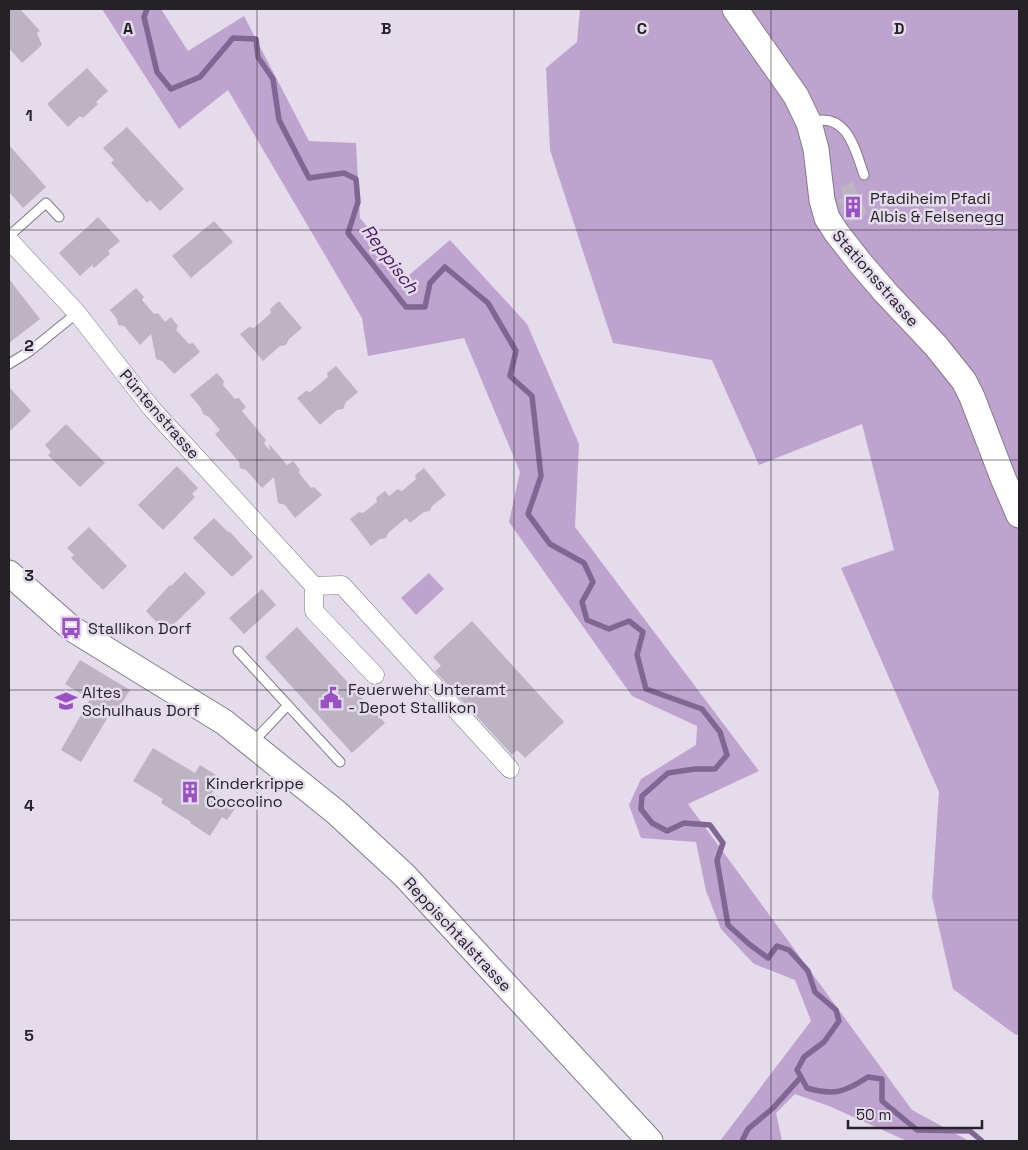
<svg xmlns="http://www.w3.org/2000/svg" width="1028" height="1150" viewBox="0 0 1028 1150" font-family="'Space Grotesk',sans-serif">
  <rect width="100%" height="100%" fill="#e4dbeb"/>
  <path fill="#bea3cf" d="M102,9h59l27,42 56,-35 65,125 47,2 4,75 48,58 42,-36 77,84 52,120 -4,83 184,244 -71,33 224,306 57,31h-62l-78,-35 -34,-12 -19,19 6,28h-62l91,-120 -16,-41 -41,-16 -33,-35 -15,-38 -10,-49 -55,-4 -12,-33 12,-26 55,-34 1,-19 -65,-30 -123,-174 11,-50 -56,-134 -96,18 -6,-38 -134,-228 -49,39z
    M580,9h439v1025l-3,1 -63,-46 -21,-92 7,-105 -98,-224 53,-18 -32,-126 -103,41 -47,-105 -99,-17 -63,-193 -4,-82 31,-26z
    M429,573l15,16 -28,26 -15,-17z"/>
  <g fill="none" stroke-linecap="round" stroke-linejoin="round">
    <path stroke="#806692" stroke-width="5.5" d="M147,9l-3,8 13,55 14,17 29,-12 33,-39 23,1 2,18 15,22 6,41 30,58 35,-5 12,6 2,23 -10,31 58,74h19l5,-24 15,-16 43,36 28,48 -6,25 22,20 9,80 -13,38 22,30 34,19 9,19 -11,20 5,18 22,9 20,-8 14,11 -6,23 9,34 56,20 18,23 7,23 -12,14h-20l-27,4 -26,23 -1,13 11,14 15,8 17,-8 26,2 13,18 -6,17 11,65 21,19 19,14 9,-12 12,4 19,21 7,21 21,18 3,11 -15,21 -20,15 -7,13 10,18c27,8 38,4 61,-11l14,2v22l35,29 53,1 12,10
      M742,1141l6,-12 25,-21 28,-31"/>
  </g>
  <path fill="#bcb3c3" d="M9,9h11l20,22 -3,2 5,12 -20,18 -13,-15z
    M87,68l21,23 -12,11 2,2 -15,14 -3,-2 -12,11 -21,-23z
    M127,127l57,62 -24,22 -10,-11 -3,3 -36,-40 3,-3 -11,-12z
    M9,145l37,42 -23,21 -14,-16z
    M853,182l15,32 -18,9 -12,-23 6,-3 -4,-9z
    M98,217l22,24 -12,10 2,3 -16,14 -2,-3 -12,11 -21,-23z
    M214,221l19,21 -42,36 -19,-22z
    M9,279l31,40 -31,24z
    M136,288l8,9 -2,3 12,14 4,-1 7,9 6,-5 7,9 -2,4 13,14 4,-1 7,9 -26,22 -12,-13 -6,-2 -5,-25 -11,11 -16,-19 -6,-1 -1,-6 -7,-9z
    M279,301l23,27 -13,11 -3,6 -6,1 -17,15 -23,-27 9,-7 5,1 17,-15 -1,-4z
    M336,366l22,26 -12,10 -3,7 -6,1 -17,15 -23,-27 9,-7 4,1 18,-15 -1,-4z
    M217,373l7,8 -1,4 12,14 4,-1 7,9 -4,4 24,29 -2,4 6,6 -1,-6 18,21 6,-4 7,9 -1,3 12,15 3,-1 8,8 -27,23 -10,-13 -7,-2 -4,-26 -12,11 -16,-18 -6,-2 -1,-6 -24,-28 5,-4 -11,-13 -6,-3 -2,-6 -11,-13z
    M9,387l22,24 -22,21z
    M66,424l39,39 -25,24 -32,-32 3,-3 -6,-7z
    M177,466l21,22 -6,6 3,3 -32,33 -25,-25z
    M424,468l22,27 -14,11 -2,5 -6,1 -14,11 -4,-5 -18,15 -2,5 -6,1 -9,7 -21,-27 9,-7 4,1 14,-11 -1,-4 9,-7 4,5 9,-7 4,2 14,-12 -1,-4z
    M214,518l14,14 1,-1 24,26 -21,20 -39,-39z
    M89,527l38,39 -24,24 -32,-32 3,-3 -7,-7z
    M185,572l21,21 -40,39 -20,-21 24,-26 1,1z
    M262,589l14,16 -32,29 -15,-16z
    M472,621l92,101 -39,36 -8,-8 -5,5 -77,-84 6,-5 -8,-9z
    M297,627l88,96 -33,30 -87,-96z
    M80,660l50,30 -15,24 -4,-2 -30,50 -20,-12 29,-51 -25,-15z
    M153,748l42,25 5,-8 21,13 -9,15 24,14 -9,13 -5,-3 -12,19 -20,-13 1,-1 -30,-19 2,-4 -30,-18z"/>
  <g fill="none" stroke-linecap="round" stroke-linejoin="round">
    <g stroke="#837a89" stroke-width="11">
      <path id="lane" d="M811,122c36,-11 44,27 53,53
        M9,236l37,-33 13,14
        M9,364l21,-13 47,-38
        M238,651l102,111
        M252,743l36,-38"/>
    </g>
    <g stroke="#837a89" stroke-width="19">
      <path id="street" d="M9,240l68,73 75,96 162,177v25l61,64
        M314,586l28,-1 168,184"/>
    </g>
    <g stroke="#837a89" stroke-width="27">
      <path id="secondary" d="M735,9l61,87 13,27 7,26 6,51 5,18 9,14 25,32 25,29 50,53 28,35 8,16 31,81 16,37
        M9,573l62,55 153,94 113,91 68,63 245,265"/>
    </g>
    <use href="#lane" stroke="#fff" stroke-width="9"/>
    <use href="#street" stroke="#fff" stroke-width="18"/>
    <use href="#secondary" stroke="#fff" stroke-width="25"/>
  </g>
  <path fill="none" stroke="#242127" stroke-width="1" stroke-opacity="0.55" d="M257,9v1132M514,9v1132M771,9v1132M9,230h1010M9,460h1010M9,690h1010M9,920h1010"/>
  <defs>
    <g id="building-bare" transform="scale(1.725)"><path d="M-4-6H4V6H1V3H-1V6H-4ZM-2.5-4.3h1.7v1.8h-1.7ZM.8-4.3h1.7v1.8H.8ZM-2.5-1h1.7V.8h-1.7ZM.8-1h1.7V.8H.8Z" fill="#9a51c4" stroke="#e4dbeb" stroke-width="2.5" paint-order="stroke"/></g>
    <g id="bus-bare" transform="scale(1.725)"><path d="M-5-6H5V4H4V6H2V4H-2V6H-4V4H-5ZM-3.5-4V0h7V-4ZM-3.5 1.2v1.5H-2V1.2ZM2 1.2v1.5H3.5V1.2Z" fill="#9a51c4" stroke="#e4dbeb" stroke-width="2.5" paint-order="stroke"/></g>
    <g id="civic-bare" transform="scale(1.725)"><path d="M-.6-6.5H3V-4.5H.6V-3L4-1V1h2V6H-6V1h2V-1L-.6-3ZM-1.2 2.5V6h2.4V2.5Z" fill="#9a51c4" stroke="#e4dbeb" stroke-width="2.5" paint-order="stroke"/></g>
    <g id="school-bare" transform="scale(1.725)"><path d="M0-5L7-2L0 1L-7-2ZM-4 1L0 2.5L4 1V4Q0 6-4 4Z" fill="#9a51c4" stroke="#e4dbeb" stroke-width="2.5" paint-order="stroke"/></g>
  </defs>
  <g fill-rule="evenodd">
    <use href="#building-bare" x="853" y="207"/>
    <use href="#bus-bare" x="71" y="628"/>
    <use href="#civic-bare" x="331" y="698"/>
    <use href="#school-bare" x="66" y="701"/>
    <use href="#building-bare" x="190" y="792"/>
  </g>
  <g text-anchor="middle" stroke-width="5" stroke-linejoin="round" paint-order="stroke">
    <g font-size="16" fill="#242127" stroke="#e4dbeb" text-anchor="start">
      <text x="870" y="204">Pfadiheim Pfadi<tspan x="870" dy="18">Albis &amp; Felsenegg</tspan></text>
      <text x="88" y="634">Stallikon Dorf</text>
      <text x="348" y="695">Feuerwehr Unteramt<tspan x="348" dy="18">- Depot Stallikon</tspan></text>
      <text x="82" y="698">Altes<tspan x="82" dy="18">Schulhaus Dorf</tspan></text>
      <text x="206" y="789">Kinderkrippe<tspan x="206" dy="18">Coccolino</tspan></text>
    </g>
    <g font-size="16" fill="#242127" stroke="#e4dbeb">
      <text transform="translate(876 278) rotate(49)" y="6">Stationsstrasse</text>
      <text transform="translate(160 414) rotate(49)" y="6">Püntenstrasse</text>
      <text transform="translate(458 934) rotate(47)" y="6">Reppischtalstrasse</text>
    </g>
    <g font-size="18" font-style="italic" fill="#4a1a63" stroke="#e4dbeb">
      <text transform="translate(390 259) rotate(53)" y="6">Reppisch</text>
    </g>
  </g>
  <g font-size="16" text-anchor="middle" font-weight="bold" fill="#242127" stroke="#e4dbeb" stroke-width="5" stroke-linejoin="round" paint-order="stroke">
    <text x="128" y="34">A</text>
    <text x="386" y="34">B</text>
    <text x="642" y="34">C</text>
    <text x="899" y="34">D</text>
    <text x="29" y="121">1</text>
    <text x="29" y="351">2</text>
    <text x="29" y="581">3</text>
    <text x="29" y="811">4</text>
    <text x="29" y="1041">5</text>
  </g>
  <rect width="1028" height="1150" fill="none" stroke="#242127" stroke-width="20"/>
  <path d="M848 1120v8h134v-8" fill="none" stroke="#242127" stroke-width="2.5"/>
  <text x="856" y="1120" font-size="15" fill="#242127" stroke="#e4dbeb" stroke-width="4" paint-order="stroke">50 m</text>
</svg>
